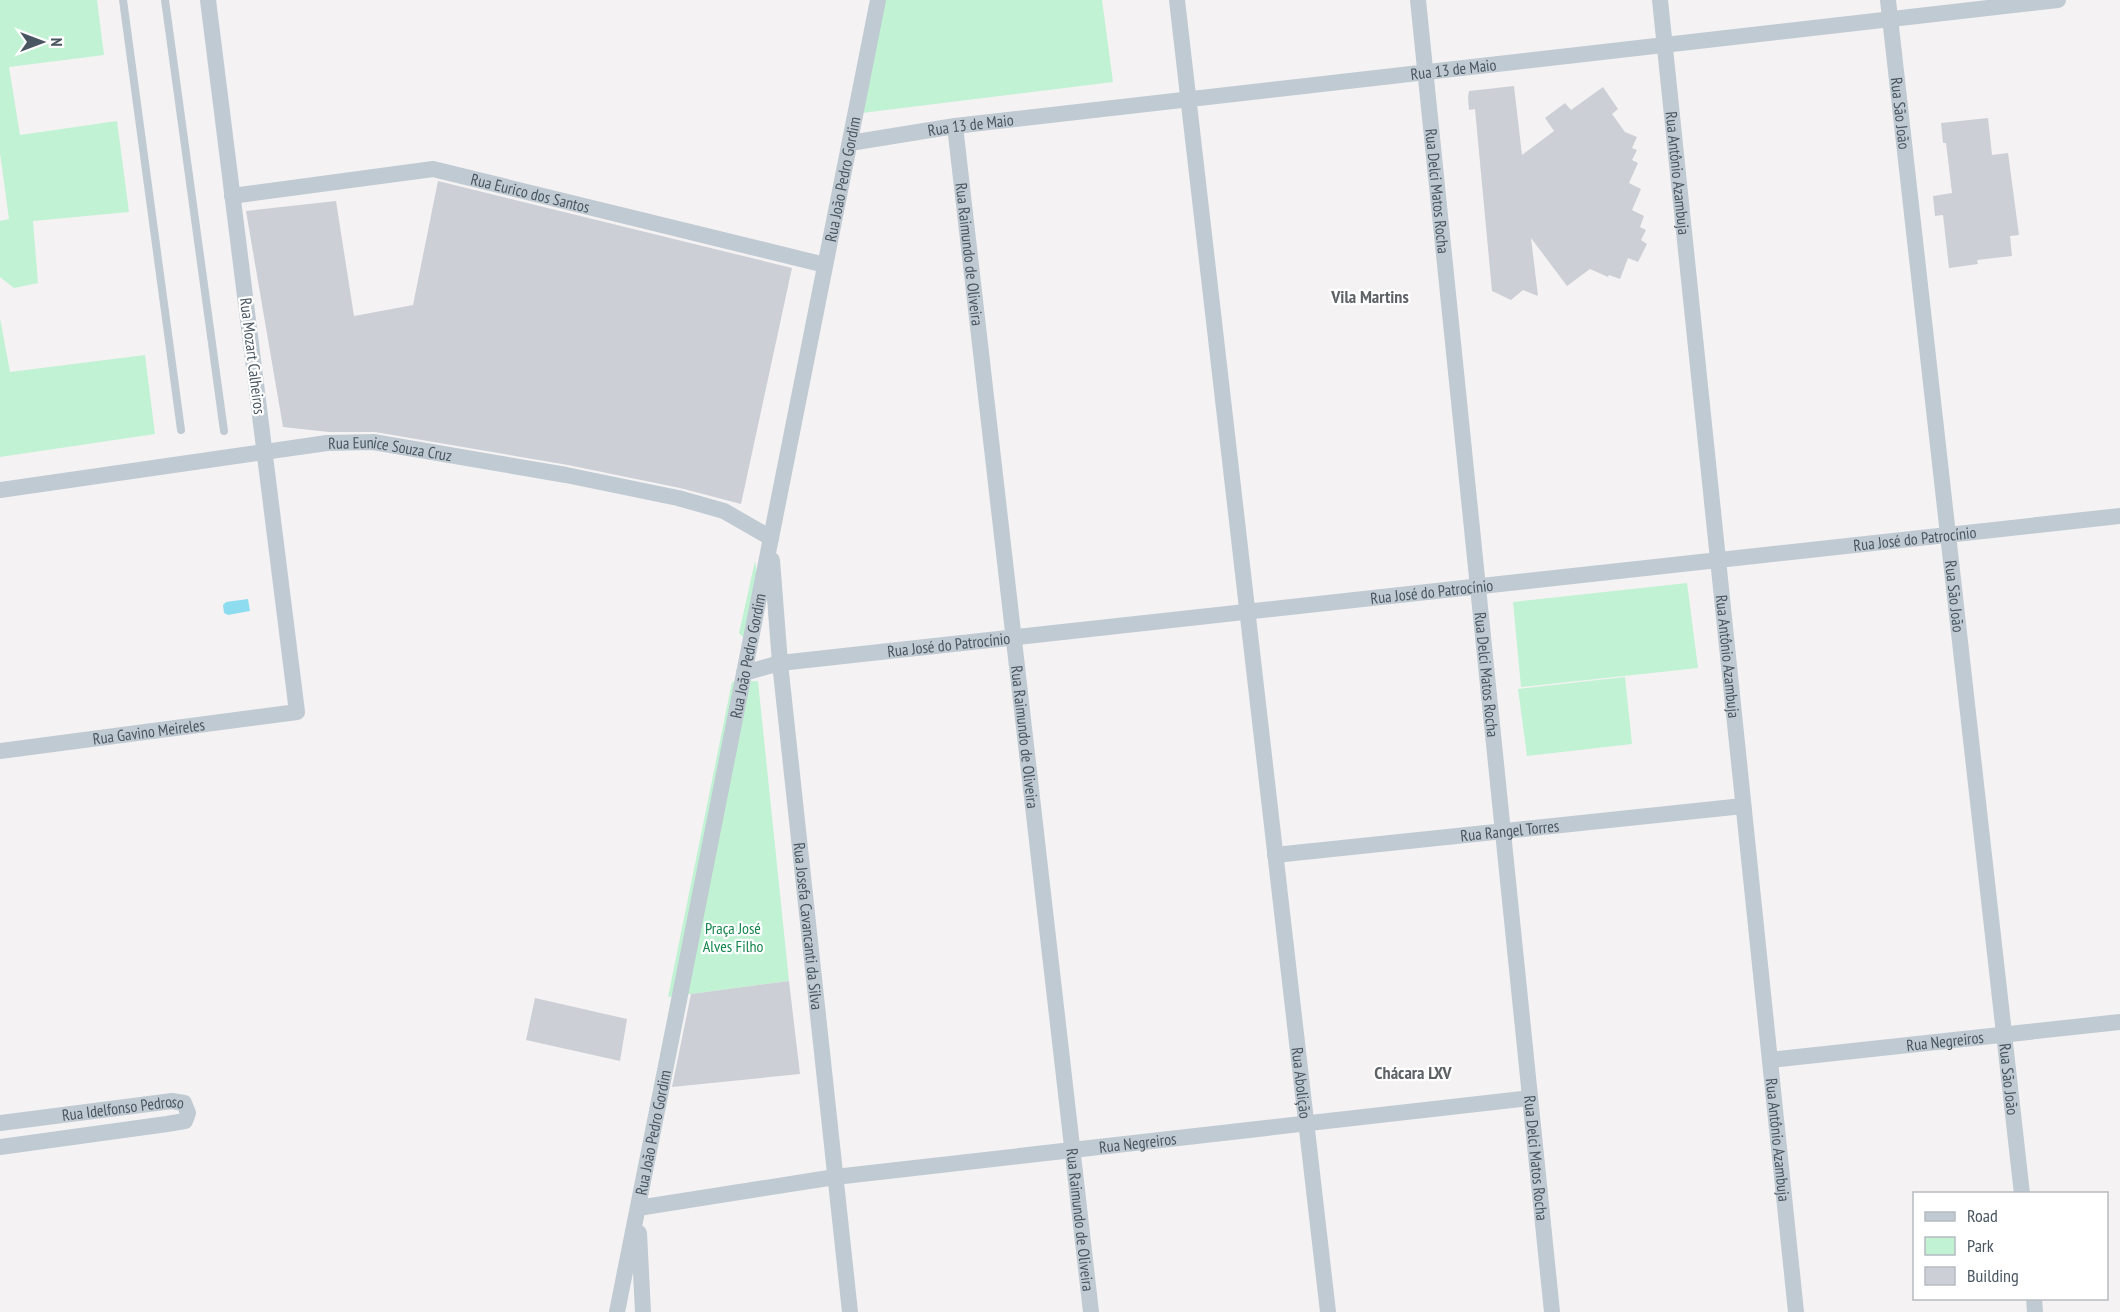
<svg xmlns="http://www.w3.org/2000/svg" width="2120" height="1312" viewBox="0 0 2120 1312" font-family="'PT Sans Narrow',sans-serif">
  <rect width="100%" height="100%" fill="#f5f2f3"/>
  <path fill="#c1f2d4" d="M0,0h97l7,55 -95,12 11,68 97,-14 12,91 -96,9 5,62 -24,5 -14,-11v-56l9,-2 -9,-66z
    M876,0h226l11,82 -251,31z
    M0,318l10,54 135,-17 10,79 -155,23z
    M755,561c3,23 14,60 1,79l-9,1 -8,-8z
    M1687,583l11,85 -177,19 -8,-85z
    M1625,677l7,67 -105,12 -9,-67z
    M758,681l31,300 -121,16 64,-315z"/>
  <path fill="#8edcf0" d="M248,599l2,12 -22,4 -4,-2 -1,-8 3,-3z"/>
  <path fill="#cccfd5" d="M1514,86l8,69 32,-24 -9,-13 20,-15 6,7 32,-23 15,22 -6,5 13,18 12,5 -5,11 5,2 -5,10 6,3 -9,20 12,6 -9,21 12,6 -4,11 6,3 -5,10 6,4 -9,18 -10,-4 -8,21 -11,-4 -1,2 -18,-8 -23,17 -36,-48 7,58 -15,-6 -12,10 -19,-9 -17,-182 -6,1 -1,-13 1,-6z
    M1988,118l4,37 16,-2 11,82 -9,1 2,20 -35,4 1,4 -29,4 -6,-53 -8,1 -2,-20 19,-3 -6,-50h-3l-2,-20z
    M438,181l354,87 -51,236 -61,-16 -112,-23 -193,-33h-46l-46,-5 -37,-216 90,-10 18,115 59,-11z
    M789,981l11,93 -128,13 19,-93z
    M535,998l92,21 -7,42 -94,-21z"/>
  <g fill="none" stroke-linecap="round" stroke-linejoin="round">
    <path stroke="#c0cad2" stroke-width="8" d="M123,0l58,430
      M165,0l59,431"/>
    <g stroke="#c0cad2" stroke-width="16">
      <path id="s1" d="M1177,0l151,1312"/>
      <path id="s2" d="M1418,0l134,1312"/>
      <path id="s3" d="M1660,0l136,1312"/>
      <path id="s4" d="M1888,0l134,1194"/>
      <path id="s5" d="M955,126l136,1186"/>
      <path id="s6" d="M850,143l105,-17 1103,-126"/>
      <path id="s7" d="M232,196l201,-27 392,96"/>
      <path id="s8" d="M0,490l327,-47 46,-1 193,33 112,23 46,13 47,27"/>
      <path id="s9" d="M772,560l8,103 70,649"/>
      <path id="s10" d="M744,673l36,-10 1340,-147"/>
      <path id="s11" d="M0,751l297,-39 -89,-712"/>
      <path id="s12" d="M1275,855l468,-49"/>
      <path id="s13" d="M1770,1060l350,-38"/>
      <path id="s14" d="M0,1123l172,-22 12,2 4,10 -3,8 -18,3 -167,23"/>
      <path id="s15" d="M638,1208l197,-31 695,-79"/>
      <path d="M639,1233l4,79"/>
      <path d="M2034,1298l1,14"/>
      <path id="s16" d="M617,1312l261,-1312"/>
    </g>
  </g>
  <g text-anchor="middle" stroke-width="4.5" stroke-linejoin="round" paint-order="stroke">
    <g font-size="16" fill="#495661" stroke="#fff">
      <text dy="6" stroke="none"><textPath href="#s6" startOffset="608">Rua 13 de Maio</textPath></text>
      <text dy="6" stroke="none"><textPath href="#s4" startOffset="114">Rua São João</textPath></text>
      <text dy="6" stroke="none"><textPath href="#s6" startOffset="122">Rua 13 de Maio</textPath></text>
      <text dy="6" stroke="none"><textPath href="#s3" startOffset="174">Rua Antônio Azambuja</textPath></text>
      <text dy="6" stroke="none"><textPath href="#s16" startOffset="1155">Rua João Pedro Gordim</textPath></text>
      <text dy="6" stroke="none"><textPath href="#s2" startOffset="192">Rua Delci Matos Rocha</textPath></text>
      <text dy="6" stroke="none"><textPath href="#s7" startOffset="303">Rua Eurico dos Santos</textPath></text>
      <text dy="6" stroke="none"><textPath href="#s5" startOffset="129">Rua Raimundo de Oliveira</textPath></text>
      <text transform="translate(253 356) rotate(83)" y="6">Rua Mozart Calheiros</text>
      <text dy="6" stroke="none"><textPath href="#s8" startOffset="394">Rua Eunice Souza Cruz</textPath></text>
      <text dy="6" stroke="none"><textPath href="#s10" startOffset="1179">Rua José do Patrocínio</textPath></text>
      <text dy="6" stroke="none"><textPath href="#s10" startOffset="693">Rua José do Patrocínio</textPath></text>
      <text dy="6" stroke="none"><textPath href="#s4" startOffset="600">Rua São João</textPath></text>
      <text dy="6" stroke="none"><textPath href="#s10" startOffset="207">Rua José do Patrocínio</textPath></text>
      <text dy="6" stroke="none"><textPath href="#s16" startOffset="669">Rua João Pedro Gordim</textPath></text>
      <text dy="6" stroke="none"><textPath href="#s3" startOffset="660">Rua Antônio Azambuja</textPath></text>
      <text dy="6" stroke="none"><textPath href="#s2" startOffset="678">Rua Delci Matos Rocha</textPath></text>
      <text dy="6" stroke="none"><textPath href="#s11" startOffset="150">Rua Gavino Meireles</textPath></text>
      <text dy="6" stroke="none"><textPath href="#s5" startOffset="615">Rua Raimundo de Oliveira</textPath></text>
      <text dy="6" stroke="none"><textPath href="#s12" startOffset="236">Rua Rangel Torres</textPath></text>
      <text dy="6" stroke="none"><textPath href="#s9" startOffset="368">Rua Josefa Cavancanti da Silva</textPath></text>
      <text dy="6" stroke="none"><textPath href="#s13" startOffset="176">Rua Negreiros</textPath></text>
      <text dy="6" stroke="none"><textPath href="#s4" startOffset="1086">Rua São João</textPath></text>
      <text dy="6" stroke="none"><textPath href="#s1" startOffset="1090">Rua Abolição</textPath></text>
      <text dy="6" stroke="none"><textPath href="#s14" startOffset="124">Rua Idelfonso Pedroso</textPath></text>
      <text dy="6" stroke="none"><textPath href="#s16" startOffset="183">Rua João Pedro Gordim</textPath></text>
      <text dy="6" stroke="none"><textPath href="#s3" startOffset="1146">Rua Antônio Azambuja</textPath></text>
      <text dy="6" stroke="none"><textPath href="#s15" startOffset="504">Rua Negreiros</textPath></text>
      <text dy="6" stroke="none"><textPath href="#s2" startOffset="1164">Rua Delci Matos Rocha</textPath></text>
      <text dy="6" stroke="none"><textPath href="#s5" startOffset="1101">Rua Raimundo de Oliveira</textPath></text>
    </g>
    <g font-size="16" fill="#15874d" stroke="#fff">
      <text x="733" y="934">Praça José<tspan x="733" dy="18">Alves Filho</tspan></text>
    </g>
    <g font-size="18" font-weight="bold" fill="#5e6368" stroke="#fff">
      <text x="1370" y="303">Vila Martins</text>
      <text x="1413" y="1079">Chácara LXV</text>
    </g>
  </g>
  <rect x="1913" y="1192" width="195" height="108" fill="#ffffff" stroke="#b6bbc0" stroke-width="1.5"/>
  <rect x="1925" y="1212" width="30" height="9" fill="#c0cad2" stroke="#b6bbc0" stroke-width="1.5"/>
  <text x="1967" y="1222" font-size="18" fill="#495661">Road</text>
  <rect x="1925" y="1237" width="30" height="18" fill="#c1f2d4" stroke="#b6bbc0" stroke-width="1.5"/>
  <text x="1967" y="1252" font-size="18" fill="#495661">Park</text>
  <rect x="1925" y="1267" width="30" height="18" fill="#cccfd5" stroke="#b6bbc0" stroke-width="1.5"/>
  <text x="1967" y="1282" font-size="18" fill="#495661">Building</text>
  <g transform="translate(42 42) rotate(90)" stroke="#ffffff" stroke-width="4.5" paint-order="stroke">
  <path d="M0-4.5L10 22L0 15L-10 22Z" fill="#495661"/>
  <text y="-9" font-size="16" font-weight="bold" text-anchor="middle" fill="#495661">N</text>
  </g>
</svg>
